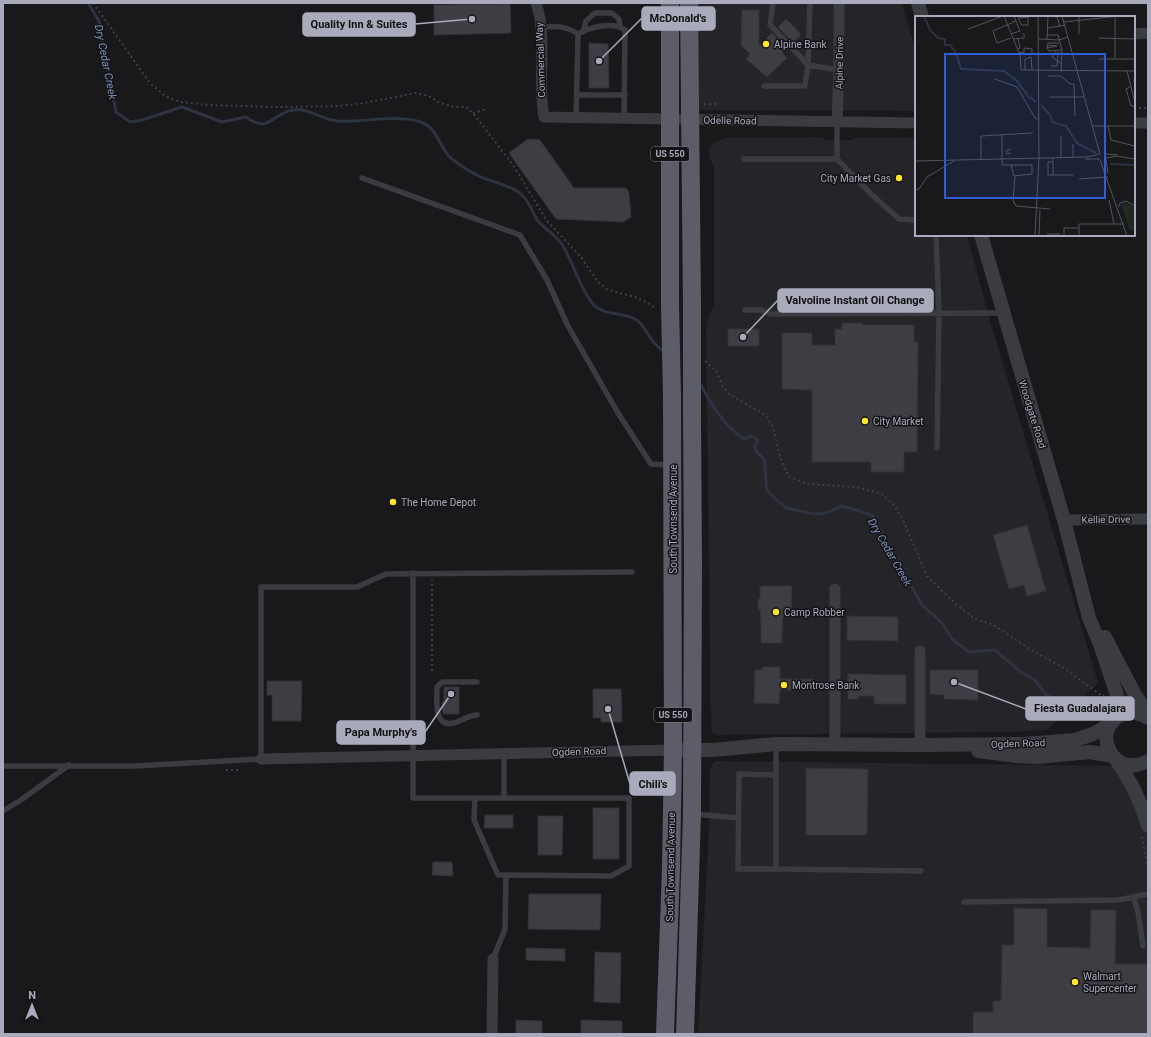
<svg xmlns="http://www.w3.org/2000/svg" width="1151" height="1037" viewBox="0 0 1151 1037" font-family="Roboto,sans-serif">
  <rect width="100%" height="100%" fill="#19181b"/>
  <path fill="#252428" d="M698,3h204l14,49v59l-218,-1z
    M821,137l6,3h25l3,-2h61v97h51l24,89 107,359 -51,47 -37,2 -290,3 -7,-2 -2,-4 -5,-401 3,-14 5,-8v-139l-5,-10v-5l2,-6 6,-5 8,-3z
    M715,761l413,5 20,70v198h-450l11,-206 1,-60z"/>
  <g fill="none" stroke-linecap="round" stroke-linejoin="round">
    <path stroke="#2d3340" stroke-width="3" d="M88,3l11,18 17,91 14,10 12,-2 40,-13 40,15 24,-5c24,18 26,-5 48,-7 16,-2 28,10 44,11 23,2 70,-9 89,4 12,9 14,25 25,34 9,7 20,14 31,19 11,4 29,8 38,16 8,7 11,17 16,26 7,8 17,14 24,23 13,19 17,43 32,61 11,13 33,7 45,17 11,11 13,23 27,31
      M700,383c11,22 23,41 44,56l8,-3 6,4 -3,6 1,5 8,8 3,32 19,17 29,6 11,-1 16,-7 30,9 50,90 20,18 10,16 17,13 26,-2 27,23 13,7 10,14 39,21"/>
  </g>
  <path fill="#3e3d43" stroke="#333237" d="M510,4l1,29 -77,2v-30z
    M742,10h17v36l13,-13 15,16 -5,4 5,5 -20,19 -21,-18 4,-5 -9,-9z
    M786,19l15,15 -8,9 -15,-16z
    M589,43l19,1 1,44h-20z
    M528,139l12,1 34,48h52l3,5 2,24 -8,5 -67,-3 -47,-66z
    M842,323h20v2h52v17h4l-1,110h-13v20h-33v-10h-59v-72l-30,-1v-56h30v12h23v-16h7z
    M728,329h31v17h-31z
    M1027,525l19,66 -19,5 -3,-11 -15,4 -16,-54z
    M760,586h32l-1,29h-8l-1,28h-21v-23l-1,-11h-2v-10h2z
    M847,616l51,1v24l-51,-1z
    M762,667h18v12h34l-1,11h-33l-1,14 -25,-1 1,-33h7z
    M930,670h48v30l-34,-1v-4l-14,-1z
    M848,674l58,1v29h-32v-8h-16v3h-10z
    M267,681h35l-1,40h-29v-26h-5z
    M444,687h15v27h-16l-1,-12h2z
    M593,689h28l1,33h-21v-4h-8z
    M806,768l62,1 -1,66h-61z
    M593,808h26v51h-26z
    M485,815h28v13h-29z
    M538,816h25l-1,39h-24z
    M433,862h19l1,14 -21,-1z
    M529,894h72l-1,36 -72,-1z
    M1014,908l33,1v38l43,1 1,-38h25l-1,54h33v70h-175v-22h20v-11h8l1,-56h12z
    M526,948l39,1v12l-39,-1z
    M595,952l26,1 -1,50 -26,-1z
    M516,1020l26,1v13h-26z
    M581,1020l41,1v13h-41z"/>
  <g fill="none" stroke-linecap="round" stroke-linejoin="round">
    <path stroke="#3f3f47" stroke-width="2" stroke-dasharray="2 3" stroke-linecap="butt" d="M93,3l57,80 15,13 15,6 29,3 67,2 63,-1 25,-3 52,-10 13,3 11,7 14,4h12l7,6 40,52 34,56 34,36 17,25 10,8 27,7 15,7 6,5
      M704,104h12
      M1134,108h14
      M473,113l14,-4
      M705,361l11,10 7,15 6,8 36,21 8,12 7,30 9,20 19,7 48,3 26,7 12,11 9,15 24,56 30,29 18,14 19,6 37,25 33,18 37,27h3
      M432,671v-91
      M226,770h12
      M1142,837l6,32"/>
    <path stroke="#3b3b42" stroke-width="5.5" d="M773,3l-3,22 38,40 31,5
      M540,28c15,-3 26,-2 38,6
      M583,32l3,-11 9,-8h17l7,6 1,7
      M764,86h41l3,-21 2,-62
      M577,95h48
      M576,118l2,-84c12,-7 35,-13 47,-4l-1,89
      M744,159h93l34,35 28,25 17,1
      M837,159v-37
      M362,178l158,57 27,45 21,46 50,87 33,51 19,1
      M936,235l3,78 -2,135
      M745,310h17l9,4 231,-1
      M413,573v225h216v68l-18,10 -113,-1 -24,-55 1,-22
      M477,682h-35l-5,5c0,13 -4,41 17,36 8,-2 14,-8 23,-8
      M776,744v125h-38l1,-95 37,1
      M504,753v45
      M3,766h132l126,-7v-172h96l29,-13 246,-2
      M3,811l18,-11 48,-35
      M694,814l44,4
      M776,869l145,2
      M1134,898l4,14 5,34
      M964,902l154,-2 30,-6
      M493,959l12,-30 1,-54"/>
    <path stroke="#3b3b42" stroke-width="11" d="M536,3c12,34 1,78 8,114l372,6
      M1134,34l14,-1
      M837,122l2,-52v-67
      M1134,123h14
      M1064,520l84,-1
      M835,589v156
      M920,651v94
      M261,759l412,-9
      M492,1034l1,-75"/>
    <path stroke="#3b3b42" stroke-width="14" d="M918,3l4,14
      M981,235l83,285 25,98 11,26 17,51 -2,24
      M1105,637l29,56 14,22
      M1148,718c-7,-5 -15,-6 -24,-4 -35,12 -13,67 24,47
      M673,750h40l63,-6 144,1 103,-1 52,-4 18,-6 19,-11
      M978,751l38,5 22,1 52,-5 22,4
      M1116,760c15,20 25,42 32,66"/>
    <path stroke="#5c5d68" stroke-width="18" d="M689,3l3,302
      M670,305v-302
      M665,1034l6,-166 2,-118 -1,-355
      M685,1034l7,-220 1,-249 -1,-151"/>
    <path stroke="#5c5d68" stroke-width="18" d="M670,305l2,90
      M692,414v-109"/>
  </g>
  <g fill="#ffe52c" stroke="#141316" stroke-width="1.5">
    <circle cx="766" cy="44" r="4"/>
    <circle cx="899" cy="178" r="4"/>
    <circle cx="865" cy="421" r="4"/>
    <circle cx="393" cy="502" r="4"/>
    <circle cx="776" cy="612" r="4"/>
    <circle cx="784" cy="685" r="4"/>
    <circle cx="1075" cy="982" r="4"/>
  </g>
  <g text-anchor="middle" stroke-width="3" stroke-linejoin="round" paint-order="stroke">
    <g fill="#141316" stroke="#7c7d8a" stroke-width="1">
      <rect x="651" y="147" width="38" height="14" rx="3"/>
      <rect x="654" y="708" width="38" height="14" rx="3"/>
    </g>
    <g font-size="9" font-weight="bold" fill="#a9abbc">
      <text x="670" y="157">US 550</text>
      <text x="673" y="718">US 550</text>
    </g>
    <g font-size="10" fill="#a9abbc" stroke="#141316" text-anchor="start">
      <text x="774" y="48">Alpine Bank</text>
      <text x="891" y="182" text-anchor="end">City Market Gas</text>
      <text x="873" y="425">City Market</text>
      <text x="401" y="506">The Home Depot</text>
      <text x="784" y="616">Camp Robber</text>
      <text x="792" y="689">Montrose Bank</text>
      <text x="1083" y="980">Walmart<tspan x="1083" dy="12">Supercenter</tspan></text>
    </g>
    <g font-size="10" fill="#a9abbc" stroke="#141316">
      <text transform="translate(540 60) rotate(-92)" y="4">Commercial Way</text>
      <text transform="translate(839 63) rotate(-89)" y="4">Alpine Drive</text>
      <text transform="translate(730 120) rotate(1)" y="4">Odelle Road</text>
      <text transform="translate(1033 414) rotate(73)" y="4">Woodgate Road</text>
      <text transform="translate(673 519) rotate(-90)" y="4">South Townsend Avenue</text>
      <text transform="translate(1106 519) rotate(-1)" y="4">Kellie Drive</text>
      <text transform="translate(1018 743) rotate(-2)" y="4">Ogden Road</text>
      <text transform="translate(579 751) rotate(-2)" y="4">Ogden Road</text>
      <text transform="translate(670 867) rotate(-89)" y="4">South Townsend Avenue</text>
    </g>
    <g font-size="11" font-style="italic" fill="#7e91b9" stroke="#141316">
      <text transform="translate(106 62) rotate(79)" y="4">Dry Cedar Creek</text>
      <text transform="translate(890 552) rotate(60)" y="4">Dry Cedar Creek</text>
    </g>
  </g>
  <g transform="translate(915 16)">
    <rect width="220" height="220" fill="#19181b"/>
    <path d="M209,186l11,5v22l-5,2 -9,-26z" fill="#202923"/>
    <path fill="none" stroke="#2d3340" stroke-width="2" d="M9,0l6,14 8,8 7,1v6h5l6,8 5,16 43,2 13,10 11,15 8,6M126,89l9,10 2,7 14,4 11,17 19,10M195,148l25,1"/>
    <path fill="none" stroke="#53535b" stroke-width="1" d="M89,0l16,39 1,15 114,1M103,0l1,2v2l3,5h6v-8l-9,1M133,0l9,1 3,10M147,0l38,138M200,1v41M149,6l55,-6M133,12l17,-3M53,13l35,-13M96,18l9,-3 -6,-15M164,18v-18M132,19h11l4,15 -1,22M96,22l-14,5 -4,-12 23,-10M184,22l36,1M98,23l11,-1v-5M124,23l20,1 9,-3M132,23l1,-23M144,27h-11l-1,5 2,3 13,-1M132,32l10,-2 -10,-1M102,33l3,-1 -2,-9M104,37l5,-1v-4l8,1v5M147,37h-8l-2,4 10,7M116,41l1,13M184,43h36M136,50h6l1,-13M110,54v-11l6,-2M212,55l8,32M133,60h13l9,8h4l1,32M80,63l22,8 18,31 3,1M215,71l-4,2 5,17h4M134,81h35M178,110h42M193,110l3,14 24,6M87,118v31h30v9l-18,2 -3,-11M146,120v21M158,128v14M96,133l-5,2 1,3 4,-1M190,138l13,1M138,141v18h-5v-13h5M191,142l11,-2 18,3M66,143v-23l52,-3M170,143h15M191,143l2,14M185,144l27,76M0,145l172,-4 13,-3M138,159h20M100,160l-2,25 3,5 34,3M164,163l29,-2M0,174l4,-1 8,-12 27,-16M194,184l5,24M203,191l2,-4 6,-2 9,5M132,218h13M120,220l4,-78 -1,-142M124,220l1,-26M149,220v-8h15M164,220v-12h45"/>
    <path fill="#325cd4" fill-opacity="0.15" stroke="#325cd4" stroke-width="2" d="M30,38h160v144h-160z"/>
    <rect width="220" height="220" fill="none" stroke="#a9abbc" stroke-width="2"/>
  </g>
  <path fill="none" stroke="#a9abbc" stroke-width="1.5" d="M599 61L642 18M472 19L415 24M743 337L778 300M954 682L1026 709M451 694L425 732M608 709L630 784"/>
  <g fill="#a9abbc" stroke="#141316" stroke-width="1.5">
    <circle cx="599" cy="61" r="4"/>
    <circle cx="472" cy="19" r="4"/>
    <circle cx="743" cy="337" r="4"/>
    <circle cx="954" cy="682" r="4"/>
    <circle cx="451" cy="694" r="4"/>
    <circle cx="608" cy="709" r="4"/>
  </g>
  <g fill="#a9abbc" stroke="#a9abbc" stroke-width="1.5">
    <rect x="642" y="7" width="73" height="23" rx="4"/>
    <rect x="303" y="13" width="112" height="23" rx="4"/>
    <rect x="778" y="289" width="155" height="23" rx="4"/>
    <rect x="1026" y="697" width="108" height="23" rx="4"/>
    <rect x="337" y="721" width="88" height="23" rx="4"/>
    <rect x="630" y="772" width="45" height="23" rx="4"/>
  </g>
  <g font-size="11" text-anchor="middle" font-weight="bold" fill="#111">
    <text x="678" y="22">McDonald's</text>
    <text x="359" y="28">Quality Inn &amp; Suites</text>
    <text x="855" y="304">Valvoline Instant Oil Change</text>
    <text x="1080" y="712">Fiesta Guadalajara</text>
    <text x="381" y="736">Papa Murphy's</text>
    <text x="653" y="788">Chili's</text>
  </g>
  <rect width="1151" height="1037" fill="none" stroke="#a9abbc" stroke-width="8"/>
  <g transform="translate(32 1005)" stroke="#141316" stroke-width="3" paint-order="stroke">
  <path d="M0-3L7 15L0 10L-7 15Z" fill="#a9abbc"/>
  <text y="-6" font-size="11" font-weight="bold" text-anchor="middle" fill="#a9abbc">N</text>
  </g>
</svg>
